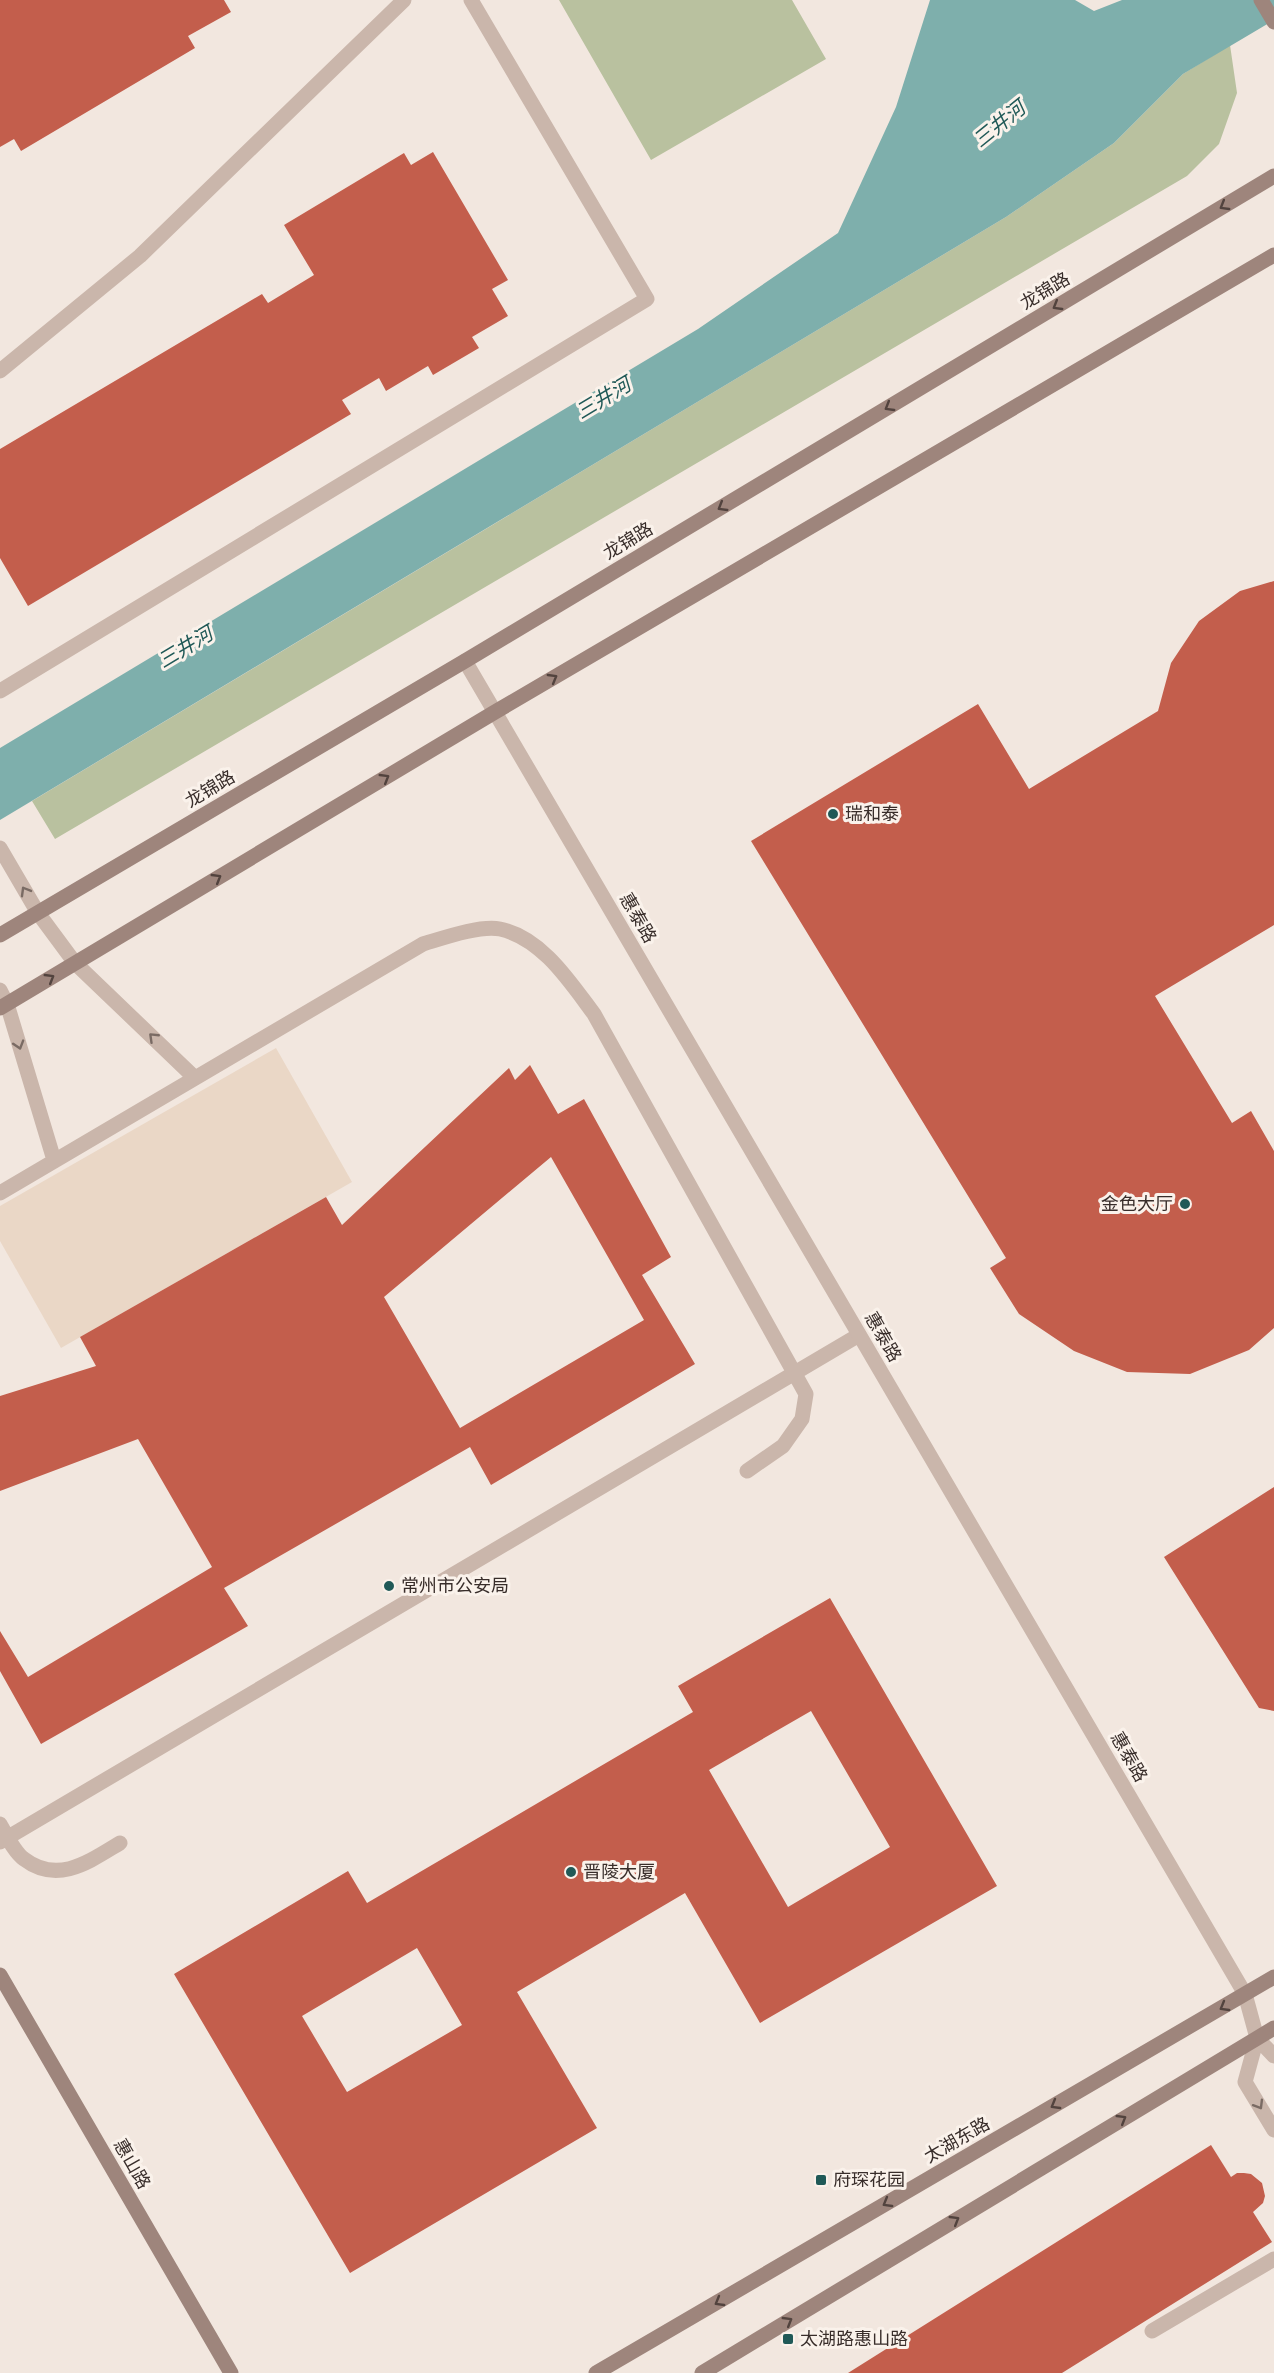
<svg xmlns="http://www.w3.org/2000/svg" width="1274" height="2373" viewBox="0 0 1274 2373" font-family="Figtree,'Noto Sans SC',sans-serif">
  <rect width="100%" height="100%" fill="#f2e7df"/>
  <path fill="#b9c19f" d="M559,0h233l34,59 -175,101z
    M1230,45l7,48 -18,51 -32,32 -1132,663 -23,-38 974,-584 108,-74 69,-69z"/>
  <path fill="#ead7c6" d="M276,1048l76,134 -291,166 -61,-107v-35z"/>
  <path fill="#7eafac" d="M930,0h145l19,11 28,-11h152v20l-91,54 -69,69 -108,74 -1006,603v-72l698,-419 140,-96 58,-126z"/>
  <path fill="#c35e4c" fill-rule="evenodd" d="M0,0h224l7,12 -43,24 7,12 -174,103 -7,-12 -14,8z
    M433,152l75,128 -16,9 16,27 -36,21 7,11 -46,27 -5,-9 -42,25 -7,-13 -37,22 9,14 -323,192 -28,-48v-109l262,-155 6,9 46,-28 -30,-50 120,-72 7,12z
    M1274,581v344l-119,71 77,127 19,-12 23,40v177l-25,22 -59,24 -63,-2 -53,-21 -55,-37 -29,-46 16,-10 -255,-417 227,-137 51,85 129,-78 13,-48 28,-42 41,-30z
    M530,1065l28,49 26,-15 87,158 -29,18 53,89 -204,121 -21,-38 -246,141 24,38 -207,118 -41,-73v-40l28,46 184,-110 -74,-128 -138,52v-95l96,-30 -16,-29 246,-140 16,28 167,-157 6,12zM551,1157l93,163 -184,108 -76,-131z
    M1274,1487v224l-15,-3 -95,-151z
    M830,1598l167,288 -237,137 -75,-130 -168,99 80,136 -247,145 -176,-299 174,-103 19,32 326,-191 -15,-26zM811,1711l79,136 -102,60 -79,-137zM417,1948l45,77 -115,67 -45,-76z
    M1211,2145l20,32 6,-4h7l7,1 11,9 3,13 -2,7 -10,9 19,30 -210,131h-214z"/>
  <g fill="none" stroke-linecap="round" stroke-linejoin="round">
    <path stroke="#cab6ab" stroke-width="15" d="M0,371l140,-115 264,-256
      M0,691l647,-392 -176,-299
      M0,848l38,65 37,50 120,115
      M0,990l7,14 47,156
      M0,1193l423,-249c20,-6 57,-19 77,-15 42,9 70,53 94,85l212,380 -4,25 -19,27 -36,25
      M0,1824c6,10 14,28 24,35 34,26 66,2 96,-16
      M0,1842l859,-507
      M1257,2038l-12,44 29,48
      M1257,2038l17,18
      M1152,2331l122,-72"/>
    <path stroke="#cab6ab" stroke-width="15" d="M465,661l780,1333 12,44"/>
    <path stroke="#9e857c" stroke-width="15" d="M1261,0l13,22
      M0,935l465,-274 809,-485
      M0,1008l495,-296 779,-457
      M0,1975l231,398
      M596,2373l678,-396
      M702,2373l572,-345"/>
  </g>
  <defs><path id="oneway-chevron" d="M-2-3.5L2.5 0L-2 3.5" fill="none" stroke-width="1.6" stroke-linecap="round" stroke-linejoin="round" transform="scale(1.5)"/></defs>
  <g stroke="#52433e">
    <use href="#oneway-chevron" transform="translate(1224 206) rotate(149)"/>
    <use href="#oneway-chevron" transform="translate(1057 306) rotate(149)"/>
    <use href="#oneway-chevron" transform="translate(889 407) rotate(149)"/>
    <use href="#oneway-chevron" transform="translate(722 507) rotate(149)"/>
    <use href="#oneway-chevron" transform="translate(553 678) rotate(-30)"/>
    <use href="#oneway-chevron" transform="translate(385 778) rotate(-31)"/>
    <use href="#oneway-chevron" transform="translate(217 878) rotate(-31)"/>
    <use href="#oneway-chevron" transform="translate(50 978) rotate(-31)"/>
    <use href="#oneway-chevron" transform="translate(1224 2007) rotate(150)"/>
    <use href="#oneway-chevron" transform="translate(1055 2105) rotate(150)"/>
    <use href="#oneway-chevron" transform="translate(1122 2119) rotate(-31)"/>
    <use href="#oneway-chevron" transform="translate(887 2203) rotate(150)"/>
    <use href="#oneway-chevron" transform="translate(955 2220) rotate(-31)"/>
    <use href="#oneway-chevron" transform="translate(719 2302) rotate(150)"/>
    <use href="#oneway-chevron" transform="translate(788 2321) rotate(-31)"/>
  </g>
  <g stroke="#7a6b64">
    <use href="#oneway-chevron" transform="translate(25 891) rotate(-120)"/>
    <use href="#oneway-chevron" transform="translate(153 1037) rotate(-136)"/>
    <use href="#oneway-chevron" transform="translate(19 1045) rotate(73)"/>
    <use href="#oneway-chevron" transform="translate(1259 2105) rotate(59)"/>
  </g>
  <g fill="#205957" stroke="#faf2eb" stroke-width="2">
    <circle cx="833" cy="814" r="6"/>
    <circle cx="1185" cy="1204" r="6"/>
    <circle cx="389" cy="1586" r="6"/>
    <circle cx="571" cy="1872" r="6"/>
    <rect x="815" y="2174" width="12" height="12" rx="3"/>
    <rect x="782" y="2333" width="12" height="12" rx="3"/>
  </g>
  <g text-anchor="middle" stroke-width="6" stroke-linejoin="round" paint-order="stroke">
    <g font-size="18" fill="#382d2a" stroke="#faf2eb">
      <text transform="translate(1045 291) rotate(-31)" y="6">龙锦路</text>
      <text transform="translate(628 541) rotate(-31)" y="6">龙锦路</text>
      <text transform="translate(210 789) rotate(-31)" y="6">龙锦路</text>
      <text transform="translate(638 918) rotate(60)" y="6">惠泰路</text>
      <text transform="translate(883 1337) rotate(60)" y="6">惠泰路</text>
      <text transform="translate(1129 1757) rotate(60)" y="6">惠泰路</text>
      <text transform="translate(957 2140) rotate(-30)" y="6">太湖东路</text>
      <text transform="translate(132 2164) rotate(60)" y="6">惠山路</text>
    </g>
    <g font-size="18" fill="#382d2a" stroke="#faf2eb" text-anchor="start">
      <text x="845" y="820">瑞和泰</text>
      <text x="1173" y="1210" text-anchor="end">金色大厅</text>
      <text x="401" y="1592">常州市公安局</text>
      <text x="583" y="1878">晋陵大厦</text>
      <text x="833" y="2186">府琛花园</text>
      <text x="800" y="2345">太湖路惠山路</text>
    </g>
    <g font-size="20" font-style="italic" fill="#205957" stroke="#faf2eb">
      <text transform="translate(999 124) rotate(-39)" y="7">三井河</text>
      <text transform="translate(603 398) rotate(-31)" y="7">三井河</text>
      <text transform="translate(185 647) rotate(-31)" y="7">三井河</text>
    </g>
  </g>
</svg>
